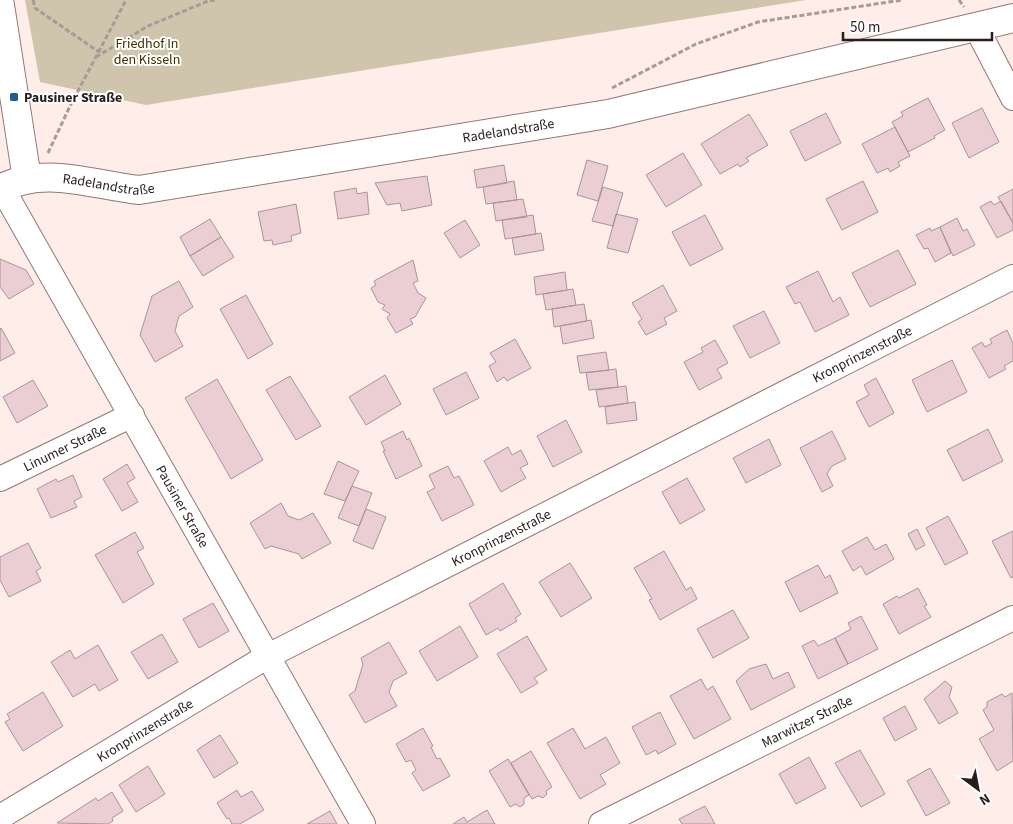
<svg xmlns="http://www.w3.org/2000/svg" width="1013" height="824" viewBox="0 0 1013 824" font-family="'Source Sans 3',sans-serif">
  <rect width="100%" height="100%" fill="#feede9"/>
  <path fill="#cfc5ac" d="M25,0h781l-660,105 -106,-23z"/>
  <path fill="#eaced4" stroke="#ac9298" d="M928,98l17,32 -11,6 1,2 -27,14 -16,-30 11,-6 -2,-4z
    M982,108l17,34 -30,16 -17,-35z
    M826,113l15,30 -36,18 -15,-30z
    M749,114l19,31 -22,13 3,3 -9,6 -2,-3 -18,10 -19,-30z
    M895,127l15,29 -12,6 2,4 -10,6 -2,-4 -11,5 -15,-29z
    M683,153l19,32 -36,22 -20,-32z
    M587,160l21,6 -10,35 -21,-6z
    M504,165l3,18 -30,5 -3,-18z
    M427,176l5,29 -30,6 -2,-8 -13,2 -12,-22z
    M514,181l3,19 -31,4 -3,-17z
    M863,181l15,31 -36,18 -16,-31z
    M603,187l20,6 -10,33 -21,-5z
    M356,188l1,6 10,-2 2,22 -31,5 -4,-27z
    M1013,189v34l-15,-26z
    M523,199l4,18 -31,4 -3,-18z
    M991,201l3,4 7,-4 12,22v7l-16,8 -17,-31z
    M296,204l5,29 -10,3 1,5 -19,4 -1,-5 -8,1 -6,-29z
    M616,214l22,5 -10,34 -21,-5z
    M533,215l3,19 -31,5 -3,-19z
    M705,215l18,34 -33,17 -18,-34z
    M957,218l6,13 4,-2 8,16 -22,11 -13,-29z
    M210,219l11,18 -31,19 -10,-19z
    M465,220l15,25 -20,13 -16,-25z
    M940,227l11,26 -16,9 -7,-14 -4,1 -8,-14 14,-7 1,3z
    M541,233l3,17 -29,5 -3,-17z
    M221,237l13,20 -31,19 -13,-20z
    M898,250l18,34 -46,23 -18,-34z
    M0,259l26,11 8,14 -25,15 -9,-12z
    M413,260l5,21 -5,2 5,10 8,5 -11,19 -5,2 3,5 -17,9 -9,-15 3,-4 -8,-5 3,-4 -7,-3 -7,-14 5,-3 -2,-4z
    M818,271l15,31 7,-5 9,18 -34,17 -15,-30 -5,2 -9,-17z
    M565,272l2,18 -31,5 -2,-18z
    M179,281l14,26 -14,9 -4,15 8,15 -28,16 -15,-27 12,-39z
    M663,285l14,26 -13,7 3,6 -21,11 -8,-13 4,-3 -10,-16z
    M573,289l3,16 -30,5 -3,-16z
    M246,295l27,49 -25,15 -28,-50z
    M584,304l3,17 -33,6 -2,-18z
    M764,311l16,32 -30,15 -17,-32z
    M591,320l3,18 -31,6 -3,-18z
    M1,328l14,25 -15,8v-32z
    M1007,330l6,13v18l-9,5 2,3 -17,9 -17,-30 10,-6 3,5 7,-4 -2,-4z
    M515,339l16,29 -24,13 -3,-4 -7,5 -8,-16 7,-4 -6,-9z
    M715,340l13,23 -11,6 5,9 -23,12 -15,-28 19,-10 -2,-4z
    M606,352l3,18 -29,3 -3,-17z
    M952,360l15,32 -40,20 -15,-32z
    M616,369l2,18 -29,3 -3,-17z
    M466,372l13,26 -33,17 -13,-26z
    M385,375l16,29 -35,21 -17,-28z
    M290,376l31,50 -25,14 -30,-50z
    M876,378l18,35 -25,14 -13,-25 13,-7 -5,-10z
    M217,379l46,81 -32,19 -46,-81z
    M33,380l15,26 -31,17 -14,-26z
    M626,386l2,17 -29,4 -3,-17z
    M635,402l2,18 -30,4 -2,-17z
    M566,420l16,32 -29,15 -16,-31z
    M988,429l15,32 -40,20 -16,-31z
    M403,431l4,9 2,-2 13,28 -26,13 -13,-28h2l-4,-9z
    M832,431l14,28 -14,7 -5,8 6,12 -11,6 -22,-44z
    M769,439l12,26 -35,18 -13,-25z
    M508,447l4,8 9,-5 7,14 -8,4 6,10 -25,14 -17,-31z
    M338,461l21,10 -14,30 -21,-7z
    M127,464l8,14 -8,5 11,19 -16,9 -19,-32z
    M448,466l6,12 5,-2 15,29 -32,16 -15,-29 8,-4 -6,-13z
    M73,475l9,22 -8,4 3,6 -26,11 -14,-29 19,-10 2,3z
    M687,478l18,32 -25,14 -18,-32z
    M352,486l20,7 -13,33 -21,-8z
    M281,503l7,13 11,4 14,-7 18,30 -29,16 -3,-5 -28,-8 -6,3 -15,-26z
    M366,509l20,8 -13,32 -20,-8z
    M948,516l20,37 -23,12 -19,-37z
    M917,529l8,16 -9,5 -8,-16z
    M1013,531v46l-2,1 -19,-37z
    M135,532l9,16 -7,4 17,32 -31,19 -28,-48z
    M867,537l8,13 11,-6 8,15 -28,16 -5,-9 -8,5 -11,-20z
    M28,543l13,25 -5,3 5,10 -32,16 -9,-17v-23z
    M664,551l22,39 5,-3 6,12 -37,21 -11,-20 3,-1 -18,-31z
    M570,563l22,35 -31,19 -22,-35z
    M818,565l7,13 5,-3 8,18 -38,19 -15,-30z
    M503,583l18,31 -6,4 2,3 -17,10 -2,-3 -12,7 -17,-31z
    M918,588l9,17 -3,1 7,11 -32,17 -16,-30 14,-8 2,2z
    M213,603l16,28 -30,17 -16,-29z
    M733,610l16,28 -36,20 -16,-29z
    M861,616l17,33 -30,15 -13,-26 16,-9 -3,-6z
    M460,626l18,31 -41,24 -18,-30z
    M162,634l16,28 -30,17 -17,-27z
    M527,636l20,34 -13,8 4,5 -17,10 -24,-39z
    M835,638l13,26 -30,15 -16,-33 12,-6 4,6z
    M389,642l18,31 -14,8 -4,11 8,14 -32,17 -16,-28 6,-4 8,-27 -2,-6z
    M98,645l20,35 -19,11 -4,-7 -22,13 -22,-35 19,-12 5,9z
    M766,664l7,15 15,-7 7,15 -44,23 -15,-29 13,-12z
    M701,679l6,11 6,-4 18,33 -37,20 -24,-43z
    M945,681l7,6 -3,10 9,16 -19,11 -15,-25z
    M43,692l20,34 -40,25 -18,-29 5,-3 -3,-5z
    M1012,693l1,68 -16,10 -18,-32 15,-9 -11,-20 4,-3v-5l15,-8 3,3z
    M905,706l12,23 -22,12 -12,-23z
    M660,712l16,32 -18,10 -2,-4 -10,5 -14,-28z
    M423,728l10,18 -2,1 6,12 3,-1 10,18 -27,15 -11,-18 4,-3 -5,-10 -5,2 -10,-18z
    M573,728l12,21 21,-12 14,26 -20,12 6,9 -26,15 -33,-56z
    M220,735l18,28 -24,15 -17,-28z
    M860,750l25,44 -24,13 -26,-44z
    M531,751l21,36 -6,4 1,3 -4,4 -5,-2 -6,3 -21,-36z
    M809,757l17,31 -30,16 -17,-30z
    M508,759l21,36 -5,3v6l-4,3 -4,-3 -6,3 -21,-36z
    M148,766l17,28 -29,18 -17,-27z
    M930,768l20,35 -24,13 -19,-35z
    M237,790l4,7 11,-6 12,19 -24,14h-8l-3,-6 -2,1 -10,-16z
    M112,792l11,19 -11,7 1,3 -5,3 -51,-1 39,-25 2,3z
    M705,806l10,18h-33l-3,-5z
    M487,810l8,14h-42l11,-7 3,5z
    M330,811l7,13h-30z"/>
  <g fill="none" stroke-linecap="round" stroke-linejoin="round">
    <g stroke="#927873" stroke-width="26">
      <g id="minor">
        <path d="M976,27l37,71"/>
        <path id="s1" d="M2,188l361,636"/>
        <path id="s2" d="M0,479l132,-64"/>
        <path id="s3" d="M0,817l268,-161 745,-379"/>
        <path id="s4" d="M601,824l412,-206"/>
      </g>
    </g>
    <g stroke="#927873" stroke-width="30">
      <g id="tertiary">
        <path d="M0,5l27,174"/>
        <path id="s5" d="M0,189c45,-24 91,-4 139,1l469,-76 405,-96"/>
      </g>
    </g>
    <path stroke="#a89a97" stroke-width="3" stroke-dasharray="5 2.5" stroke-linecap="butt" d="M33,0l2,8 64,44
      M959,0l5,7
      M96,57l52,-31 60,-25 8,-1
      M612,88l84,-44 62,-22 144,-22
      M48,153l22,-47 56,-106"/>
    <use href="#minor" stroke="#fff" stroke-width="24"/>
    <use href="#tertiary" stroke="#fff" stroke-width="28"/>
  </g>
  <rect fill="#1c5f94" stroke="#fff" stroke-width="2" x="9" y="92" width="10" height="10" rx="2.5"/>
  <g text-anchor="middle" stroke-width="4" stroke-linejoin="round" paint-order="stroke">
    <g font-size="14" fill="#3f3000" stroke="#fff">
      <text x="147" y="48">Friedhof In<tspan x="147" dy="16">den Kisseln</tspan></text>
    </g>
    <g font-size="14" font-weight="bold" fill="#271d1b" stroke="#fff" text-anchor="start">
      <text x="24" y="102">Pausiner Straße</text>
    </g>
    <g font-size="14" fill="#271d1b" stroke="#fff">
      <text dy="5" stroke="none"><textPath href="#s5" startOffset="516">Radelandstraße</textPath></text>
      <text dy="5" stroke="none"><textPath href="#s5" startOffset="111">Radelandstraße</textPath></text>
      <text dy="5" stroke="none"><textPath href="#s3" startOffset="979">Kronprinzenstraße</textPath></text>
      <text dy="5" stroke="none"><textPath href="#s2" startOffset="72">Linumer Straße</textPath></text>
      <text dy="5" stroke="none"><textPath href="#s1" startOffset="366">Pausiner Straße</textPath></text>
      <text dy="5" stroke="none"><textPath href="#s3" startOffset="574">Kronprinzenstraße</textPath></text>
      <text dy="5" stroke="none"><textPath href="#s4" startOffset="230">Marwitzer Straße</textPath></text>
      <text dy="5" stroke="none"><textPath href="#s3" startOffset="169">Kronprinzenstraße</textPath></text>
    </g>
  </g>
  <g transform="translate(978 789) rotate(148)" stroke="#ffffff" stroke-width="4" paint-order="stroke">
  <path d="M0-4L9 19L0 12L-9 19Z" fill="#271d1b"/>
  <text y="-8" font-size="14" font-weight="bold" text-anchor="middle" fill="#271d1b">N</text>
  </g>
  <path d="M843 32v8h149v-8" fill="none" stroke="#271d1b" stroke-width="2.5"/>
  <text x="850" y="32" font-size="15" fill="#271d1b" stroke="#ffffff" stroke-width="4" paint-order="stroke">50 m</text>
</svg>
